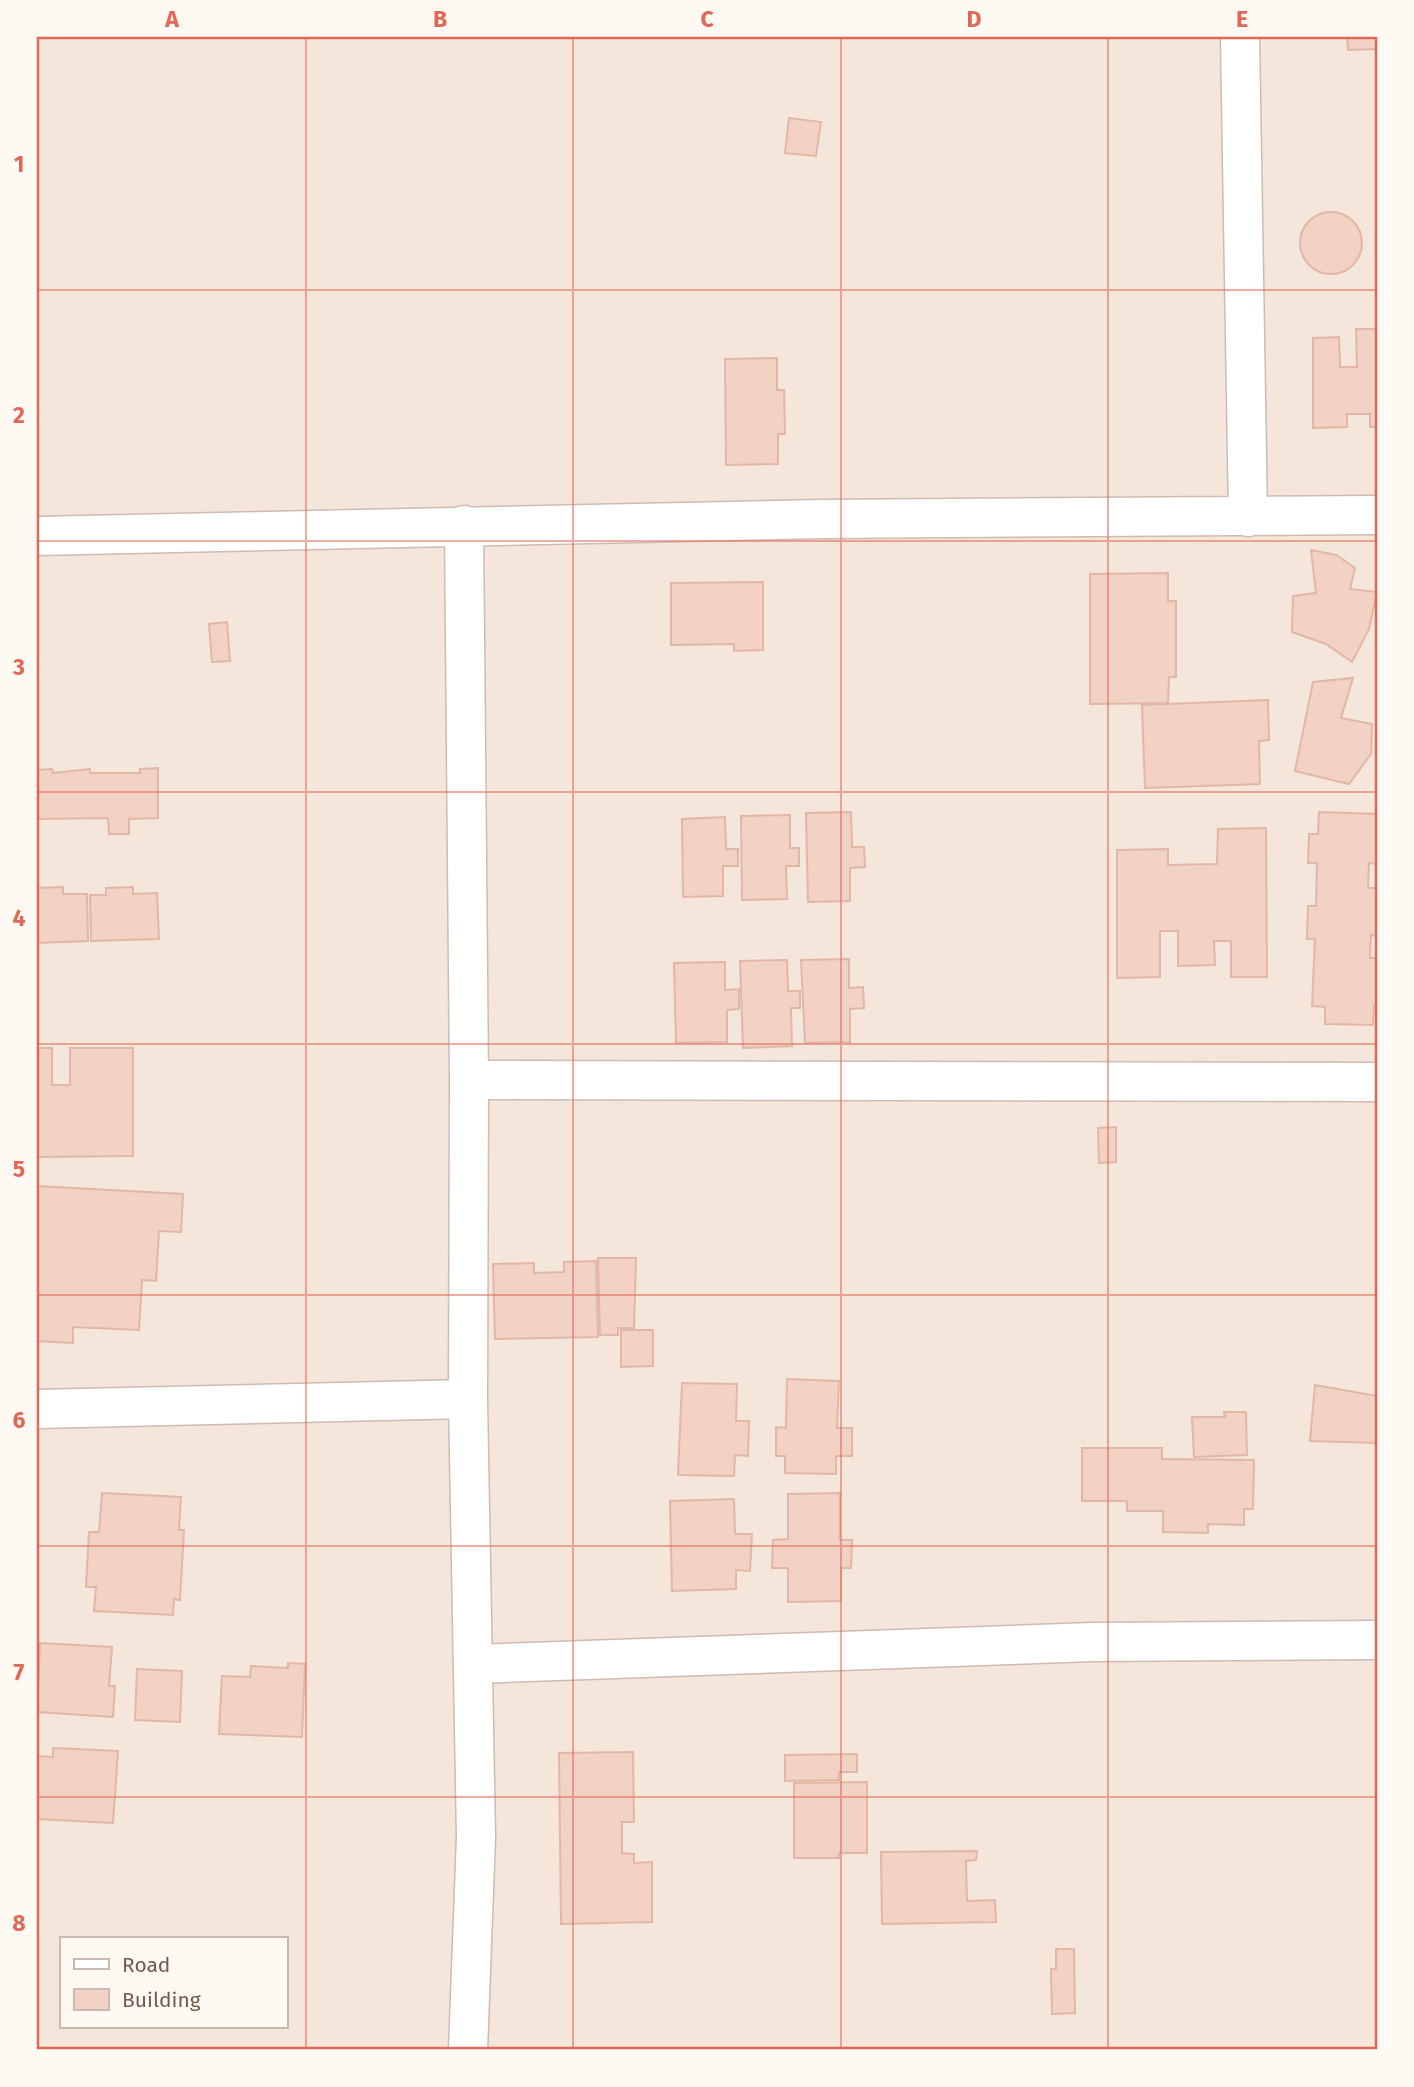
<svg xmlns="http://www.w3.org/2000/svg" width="1414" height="2087" viewBox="0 0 1414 2087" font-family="'Fira Sans',sans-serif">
  <rect width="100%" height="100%" fill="#fcf4ec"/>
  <path fill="#f4e6da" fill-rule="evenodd" d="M37,37h1340v2013h-1340zM61,1938h224v88h-224z"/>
  <path fill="#f1d2c4" stroke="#e3b7a5" stroke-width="2" d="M1347,37h30v12l-29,1z
    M789,118l32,4 -5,34 -31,-3z
    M1300 243a31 31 0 1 1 62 0a31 31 0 1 1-62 0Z
    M1356,329h21v98h-7v-13h-23v13l-34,1v-90l26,-1 1,30h17z
    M777,358v32h7l1,44h-7v30l-52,1 -1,-106z
    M1311,550l25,5 19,13 -5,21 27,3 -8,37 -17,33 -26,-18 -34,-12 1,-36 23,-3z
    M1168,573v28h8v76h-7l-1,26 -78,1v-130z
    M763,582v68l-29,1v-7l-63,1v-62z
    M227,622l3,39 -18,1 -3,-38z
    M1353,678l-12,40 31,6 -1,30 -22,30 -54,-13 18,-89z
    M1268,700l1,40 -10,1 1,43 -115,4 -3,-83z
    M158,768v50l-29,1v15h-20l-1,-16 -71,1v-49l15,-1 1,4 37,-4v4h50v-4z
    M851,812l1,35h12l1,20 -15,1v33l-42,1 -2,-89z
    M1319,812l58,2v50l-8,-1 -1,25h9l-1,48 -5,-1 -1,23h7v48h-3l-1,19 -48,-1v-17l-13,-1 3,-67h-8l1,-33h8l1,-43h-9l1,-29h9z
    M790,815v33h9v18h-13l1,33 -45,1 -1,-84z
    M725,817l1,32h12v17h-15v30l-40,1 -1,-78z
    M1266,828l1,149h-36v-36h-17l1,24 -37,1v-35h-18v46l-43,1v-128l51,-1v16l49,-1 1,-35z
    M63,887v7h24l1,47 -51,2v-55z
    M133,887v7l24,-1 2,46 -68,2 -1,-46h16v-7z
    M849,959v29l14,-1 1,21 -14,1v33l-45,1 -4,-83z
    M787,960l1,31h12v17h-9l1,38 -49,2 -3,-87z
    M725,962v28l14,-1v20l-12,1v32l-51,1 -2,-80z
    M37,1048h15v37h18v-37h63v108l-96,1z
    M1116,1127v35l-17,1 -1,-35z
    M37,1186l146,8 -2,38 -22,-1 -3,50 -14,-1 -3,50 -66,-3v16l-36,-2z
    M598,1258h38l-2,70h-16v7h-18z
    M596,1261l2,76 -103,2 -2,-75 41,-1v10l30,-1v-10z
    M621,1330h32v36l-32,1z
    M787,1379l52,2 -2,47h15v28h-16v18l-51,-1v-17h-9v-29l10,1z
    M682,1383l55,1 -1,37h13l-1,35 -13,-1 -1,21 -56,-1z
    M1315,1385l62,11v47l-67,-2z
    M1224,1412h22l1,43 -53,2 -2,-40h33z
    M1082,1448h80v11l92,1 -1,49h-9v16l-36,-1v9l-45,-1v-21h-36v-10h-45z
    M102,1493l79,4 -2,33h5l-4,70 -6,-1 -1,16 -79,-4 2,-24h-10l3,-55h10z
    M840,1493v47h12l-1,28h-10v33l-53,1v-34h-16l1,-28 15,-1v-45z
    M734,1499l1,35h17l-2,37 -14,-1v19l-64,2 -2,-90z
    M40,1643l72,4 -3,39h6l-2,31 -76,-5z
    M288,1663l17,1 -3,73 -83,-3 3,-58 28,1 1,-11 37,2z
    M137,1669l45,2 -2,51 -45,-2z
    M53,1748l65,3 -5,72 -76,-4 1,-63 15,1z
    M633,1752l1,70h-12v31l12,1v9l18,-1v60l-91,2 -2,-171z
    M857,1754v18h-18v8l-54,1v-26z
    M867,1782v71h-28v5h-45v-75z
    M977,1851l-1,9 -10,1 1,40 28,-1 1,22 -114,2 -1,-72z
    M1056,1949h18l1,64 -23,1 -1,-45h5z"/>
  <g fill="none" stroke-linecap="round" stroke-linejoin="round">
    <g stroke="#cfbbb0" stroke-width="41">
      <path id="minor" d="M1240,37l8,480
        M464,525l5,555 -1,319 8,438 -8,213
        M37,536l786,-17 554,-4
        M469,1080l908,2
        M37,1409l431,-10
        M475,1664l617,-22 285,-2"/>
    </g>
    <use href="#minor" stroke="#fff" stroke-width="38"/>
  </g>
  <path fill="none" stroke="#e16856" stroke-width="2" stroke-opacity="0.55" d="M306,37v2013M573,37v2013M841,37v2013M1108,37v2013M37,290h1340M37,541h1340M37,792h1340M37,1044h1340M37,1295h1340M37,1546h1340M37,1797h1340"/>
  <rect width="1414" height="2087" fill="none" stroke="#fff9f3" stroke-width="77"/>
  <rect x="60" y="1937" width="228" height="91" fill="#fff9f3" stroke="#c9b9b1" stroke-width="2"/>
  <rect x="74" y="1959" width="35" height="10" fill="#ffffff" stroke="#c9b9b1" stroke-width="2"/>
  <text x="122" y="1972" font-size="21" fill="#78594e">Road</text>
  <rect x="74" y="1989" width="35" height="21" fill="#f1d2c4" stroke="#c9b9b1" stroke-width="2"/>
  <text x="122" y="2007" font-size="21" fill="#78594e">Building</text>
  <rect x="38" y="38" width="1338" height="2010" fill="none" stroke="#e16856" stroke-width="2.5"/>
  <g font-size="23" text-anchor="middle" font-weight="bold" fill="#e16856">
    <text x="172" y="27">A</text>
    <text x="440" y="27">B</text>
    <text x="707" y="27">C</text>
    <text x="974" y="27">D</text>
    <text x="1242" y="27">E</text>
    <text x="19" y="172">1</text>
    <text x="19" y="423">2</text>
    <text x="19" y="675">3</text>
    <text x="19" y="926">4</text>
    <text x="19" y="1177">5</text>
    <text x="19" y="1428">6</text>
    <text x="19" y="1680">7</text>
    <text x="19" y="1931">8</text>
  </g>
</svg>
